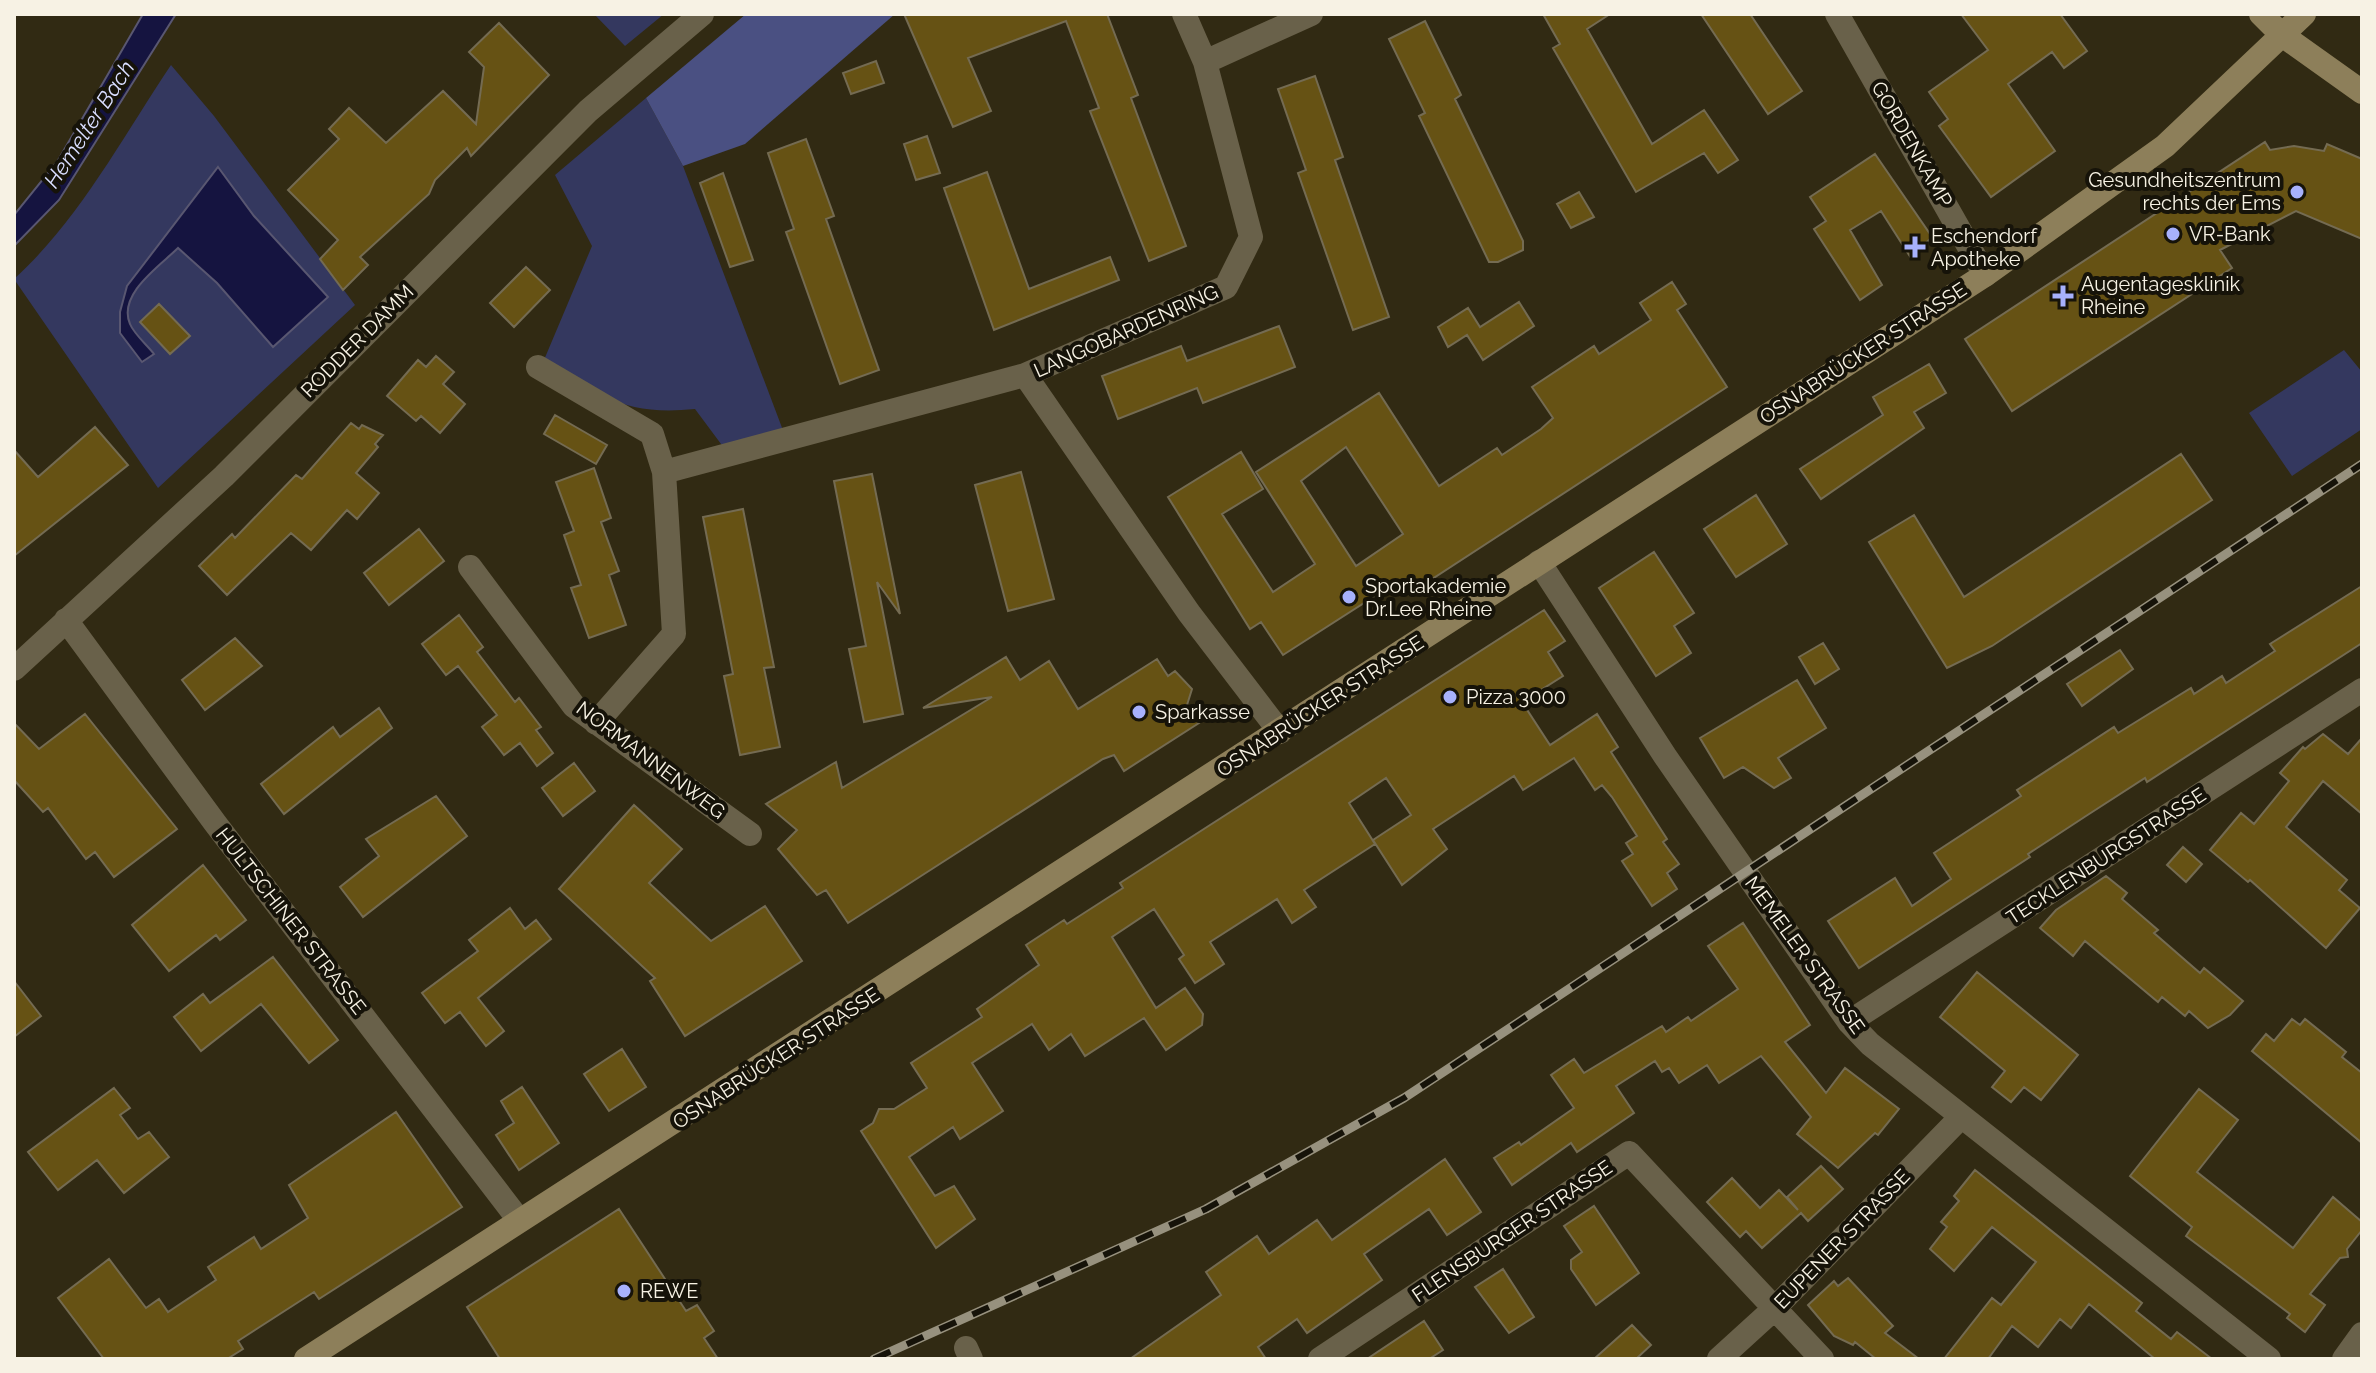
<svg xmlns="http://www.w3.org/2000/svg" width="2376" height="1373" viewBox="0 0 2376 1373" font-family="Raleway,sans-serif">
  <rect width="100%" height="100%" fill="#312a13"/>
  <path fill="#34385f" d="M594,14h70l-39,32z
    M171,65l43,51 141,189 -197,183 -144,-209c65,-59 108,-141 157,-214z
    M646,98l37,68 101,267 -60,15 -29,-39c-71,7 -94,-13 -151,-49l48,-114 -37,-71z
    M2344,350l18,22v57l-70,47 -43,-63z"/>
  <path fill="#4a5082" d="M746,14h149l-150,130 -62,22 -37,-68z"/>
  <path fill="#151440" stroke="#595771" stroke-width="2" d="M143,14h33l-117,186 -45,46v-31l43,-53z
    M218,167l36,49 74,81 -55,50 -56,-64 -39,-35c-17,17 -61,46 -48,76 4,10 17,21 24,30l-12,8 -22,-29v-21l7,-26z"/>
  <path fill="#665214" stroke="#746b52" stroke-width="2" fill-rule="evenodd" d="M904,14h203l31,81 -7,3 55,148 -37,15 -59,-150 9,-3 -33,-87 -98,37 23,53 -38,16z
    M1543,14h67l-23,15 65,115 52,-34 34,50 -20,13 -14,-20 -68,39 -83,-144 7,-4z
    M1701,14h49l52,77 -34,23z
    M1961,14h99l27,37 -23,17 -12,-16 -44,32 47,67 -64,46 -52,-71 9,-7 -19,-27 59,-42z
    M1425,21l36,74 -6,4 68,142v9l-25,12h-9l-70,-146 6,-3 -36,-74z
    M499,23l50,52 -78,81 -4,-8 -32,32 -6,14 -69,63 8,8 -25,25 -23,-31 18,-19 -50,-50 51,-51 -10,-10 20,-21 37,35 57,-52 33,33 8,-57 -15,-15z
    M876,61l8,22 -33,11 -8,-21z
    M1315,76l28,81 -8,3 54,157 -36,13 -55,-157 8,-3 -28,-81z
    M927,136l13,37 -24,7 -12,-36z
    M806,139l28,77 -8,3 53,151 -39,14 -54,-152 8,-3 -26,-76z
    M2265,142l5,8 24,-4 30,5 3,-7 35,15v80l-66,-28 -76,39 12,18 -220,143 -47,-72z
    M1875,154l57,83 -21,21 -30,-47 -31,19 32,55 -22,15 -46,-71 12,-8 -16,-24z
    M987,172l42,117 81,-32 9,23 -125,50 -50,-142z
    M723,173l30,87 -23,7 -30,-84z
    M1579,192l15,25 -23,11 -14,-24z
    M526,267l24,23 -36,37 -24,-24z
    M1672,282l14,22 -9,6 50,77 -318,207 -9,-14 -117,75 -22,-33 -11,7 -82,-132 73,-45 22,37 -41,25 51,78 42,-28 -59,-92 123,-79 60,93 58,-38 5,7 39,-26 12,-11 -21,-31 62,-41 5,8 52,-34 -11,-17zM1346,447l57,87 -47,32 -55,-85z
    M1519,302l15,24 -51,34 -16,-25 -19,12 -10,-20 30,-19 12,19z
    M159,304l31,32 -20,18 -30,-32z
    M1279,326l16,41 -92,36 -6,-15 -79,31 -16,-43 79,-30 6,15z
    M436,356l18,16 -11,12 22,20 -25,29 -19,-17 -5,5 -29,-25 31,-36 8,7z
    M1929,364l17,29 -32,19 10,16 -103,71 -21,-30 83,-54 -10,-18z
    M555,415l52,30 -11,19 -52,-30z
    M351,423l8,6 3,-4 21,10 -8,9 3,3 -22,26 23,20 -22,26 -10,-9 -36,40 -20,-17 -64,62 -28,-29 33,-32 3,4 61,-63 6,4z
    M95,427l33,38 -114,91v-106l24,27z
    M2181,454l31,46 -220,146 -45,22 -78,-126 45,-27 50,82z
    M594,468l17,50 -10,4 18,49 -10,4 17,50 -37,13 -18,-50 10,-3 -17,-50 10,-4 -18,-49z
    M1021,472l33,127 -46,12 -33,-126z
    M872,474l28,140 -23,-32 26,132 -39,8 -15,-73 17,-3 -32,-165z
    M1756,495l31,49 -51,33 -32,-48z
    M743,509l31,158 -10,1 16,79 -40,8 -16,-79 9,-2 -30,-157z
    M419,529l25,32 -55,44 -25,-32z
    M1654,552l40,61 -20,13 17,27 -35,23 -57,-88z
    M2362,586v57l-215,139 -2,-4 -59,38 -58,38 2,3 -171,111 -31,-47 67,-43 17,28 39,-27 -17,-26 87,-57 -4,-6 97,-63 4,6 73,-45 3,6 28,-18 4,7 49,-32 -5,-7z
    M1544,610l21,31 -17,11 15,24 -41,26 28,43 47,-31 21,33 -7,5 56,87 -4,3 16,22 -12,9 10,16 -25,17 -30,-45 11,-7 -7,-11 11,-7 -25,-39 -10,-12 -7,5 -21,-32 -51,32 -9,-14 -81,53 14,20 -45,36 -29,-45 38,-25 -25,-37 -37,25 26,41 -71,46 12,17 -24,16 -15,-24 -67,43 14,22 -29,19 -16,-24 5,-4 -30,-46 -42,28 44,71 29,-20 18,26 -1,11 -36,25 -22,-32 -59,38 -14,-22 -22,16 -17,-26 -60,39 31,48 -43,28 -7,-12 -44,30 26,39 19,-10 21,33 -39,29 -75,-117 12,-8 6,-14h15l33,-21 -16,-25 71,-46 -5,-8 62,-44 -13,-20 38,-25 3,4 56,-36 -3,-5z
    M459,615l24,32 -6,5 38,50 4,-4 22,29 -5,3 17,23 -16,13 -17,-23 -16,12 -22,-28 15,-12 -39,-49 -12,9 -24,-31z
    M235,638l27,28 -57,44 -23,-30z
    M1823,643l16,26 -24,15 -16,-27z
    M2120,650l13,19 -51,37 -15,-22z
    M1006,657l14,23 29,-19 29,48 79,-50 11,17 7,-5 17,18 -5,16 12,18 -75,48 -10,-16 -11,4 -255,164 -22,-33 -9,5 -39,-46 19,-19 -31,-26 70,-42 6,26 150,-91 -69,11z
    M1797,680l29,48 -48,30 13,20 -17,10 -31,-21 -19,11 -24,-40z
    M379,708l13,20 -108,86 -23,-30 72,-57 7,10z
    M85,714l92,115 -63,48 -19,-25 -9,7 -38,-51 -5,4 -29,-32v-57l25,26z
    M2323,734l25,20 14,-16v76l-39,-33 -37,46 61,53 -8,10 21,18 -34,40 -76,-68 -2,2 -38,-32 31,-37 13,11 35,-43 -9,-8 23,-26 2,2z
    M574,763l21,28 -32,25 -21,-28z
    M436,796l31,40 -104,81 -23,-30 39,-31 -13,-17z
    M634,805l48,44 -33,34 62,58 54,-35 37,55 -117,75 -35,-55 5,-3 -96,-89z
    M2183,847l19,17 -16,18 -19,-17z
    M203,865l43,55 -26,20 -4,-5 -47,36 -37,-46z
    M2106,876l21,17 -5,6 36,31 -4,3 46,40 4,-5 39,33 -13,14 -22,13 -19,-17 -4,5 -23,-19 -4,5 -73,-61 -12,15 -33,-28 16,-18z
    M510,908l15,21 11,-9 15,19 -73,59 26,33 -18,15 -26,-34 -15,11 -23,-30 56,-42 -9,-11z
    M1743,923l67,102 -25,17 41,51 19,-25 54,41 -21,26 -3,-2 -37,35 -41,-34 14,-17 -50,-61 -42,27 -12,-18 -28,18 -10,-15 -7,4 -7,-11 -39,25 18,27 -57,39 -6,-9 -59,42 -18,-27 25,-16 2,3 53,-37 -23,-33 23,-16 10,14 78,-47 4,6 22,-15 3,4 47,-32 -30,-43z
    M273,957l65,83 -29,23 -48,-59 -60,47 -27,-34 29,-23 7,9z
    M1977,972l101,83 -37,45 -17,-13 -13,15 -19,-15 13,-16 -65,-54z
    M14,981l27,35 -27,21z
    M2292,1019l8,6 5,-6 41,33 -4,5 20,16v70l-110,-92 14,-17 8,7z
    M622,1049l24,38 -37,24 -25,-37z
    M522,1087l37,56 -40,27 -23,-35 18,-12 -13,-22z
    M114,1088l16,20 -10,7 18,24 11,-7 20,25 -45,36 -27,-33 -39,30 -30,-38z
    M2199,1089l39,31 -41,52 96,76 40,-51 29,25v8l-15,19 1,8 -8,1 -30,36 15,11 -20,27 -18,-14 3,-4 -104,-78 6,-9 -62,-51z
    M396,1112l66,95 -143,92 -5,-7 -76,49 5,8 -16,10h-123l-46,-61 51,-39 37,49 13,-9 9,13 48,-32 -8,-13 46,-30 7,12 47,-31 -19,-33z
    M1445,1159l36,53 -34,23 -18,-26 -65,45 18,26 -75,53 -10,-14 -39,28 8,12h-136l91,-64 -15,-23 51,-36 12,18 48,-34 15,20z
    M1821,1166l22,23 -35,32 -7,-8 -39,35 -16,-17 -6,6 -33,-35 25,-24 28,30 19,-18 19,20 -11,-13z
    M1975,1170l167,133 -6,8 35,28 6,-7 35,27h-57l-66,-55 -18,24 -11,-9 -22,28 -26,-21 -24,33h-44l48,-61 9,7 35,-43 -44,-35 -38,44 -24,-22 17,-22 -6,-5 18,-21 -5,-5z
    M1594,1206l45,67 -43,32 -25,-36v-9l11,-8 -18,-26z
    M619,1209l67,102 11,-6 17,26 -10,7 14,21h-218l-33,-52z
    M1503,1269l31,48 -25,16 -34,-46z
    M1848,1278l45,48 -8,7 34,26h-43l-21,-17 -2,3 -19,-9 -26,-31 26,-24 4,5z
    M1424,1321l19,29 -14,9h-62z
    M1632,1325l19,20 -15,14h-42z"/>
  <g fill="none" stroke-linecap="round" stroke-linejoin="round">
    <path stroke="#69614a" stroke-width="24" d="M1837,14l148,261
      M1205,62l106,-48
      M538,367l114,67 12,38
      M1025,375l164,238 91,119
      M1539,562l126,194 184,266 21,22 399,315
      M470,567l104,139 176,128
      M66,620l149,203 304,397
      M14,669l210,-193 364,-365 114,-97
      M596,723l78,-89 -10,-162 361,-97 201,-88 25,-50 -46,-175 -21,-48
      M1849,1022l513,-332
      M966,1348l5,11
      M1320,1359l309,-206 193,206
      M1719,1359l55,-50 187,-192
      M2344,1359l18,-25"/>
    <path stroke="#8d7f5a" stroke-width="24" d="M2261,14l21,21 80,57
      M306,1359l1679,-1084 180,-129 139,-132"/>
    <g stroke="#97917e" stroke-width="9">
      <path id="rail" d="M874,1359l332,-150 198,-111 958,-634"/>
    </g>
    <use href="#rail" stroke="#161309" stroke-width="6" stroke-dasharray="18" stroke-linecap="butt"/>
  </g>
  <g fill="#a7b1fc" stroke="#161309" stroke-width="3">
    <circle cx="2297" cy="192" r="8"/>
    <circle cx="2173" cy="234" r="8"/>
    <path d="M1911 235h8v8h8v8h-8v8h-8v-8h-8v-8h8z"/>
    <path d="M2059 284h8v8h8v8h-8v8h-8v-8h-8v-8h8z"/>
    <circle cx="1349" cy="597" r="8"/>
    <circle cx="1450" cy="697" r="8"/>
    <circle cx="1139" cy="712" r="8"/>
    <circle cx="624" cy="1291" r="8"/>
  </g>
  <g text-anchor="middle" stroke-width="8" stroke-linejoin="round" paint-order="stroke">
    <g font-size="20" fill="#f7f2e4" stroke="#161309">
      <text transform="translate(1912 144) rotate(60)" y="7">GORDENKAMP</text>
      <text transform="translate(1126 331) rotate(-24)" y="7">LANGOBARDENRING</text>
      <text transform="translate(357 341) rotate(-45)" y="7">RODDER DAMM</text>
      <text transform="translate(1863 353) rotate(-33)" y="7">OSNABRÜCKER STRASSE</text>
      <text transform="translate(1320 706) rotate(-33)" y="7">OSNABRÜCKER STRASSE</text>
      <text transform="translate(651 760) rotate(37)" y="7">NORMANNENWEG</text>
      <text transform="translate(2106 856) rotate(-33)" y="7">TECKLENBURGSTRASSE</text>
      <text transform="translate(291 921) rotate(52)" y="7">HULTSCHINER STRASSE</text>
      <text transform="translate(1805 955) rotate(54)" y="7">MEMELER STRASSE</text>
      <text transform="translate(776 1058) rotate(-33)" y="7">OSNABRÜCKER STRASSE</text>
      <text transform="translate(1512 1231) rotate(-34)" y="7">FLENSBURGER STRASSE</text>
      <text transform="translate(1842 1239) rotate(-46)" y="7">EUPENER STRASSE</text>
    </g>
    <g font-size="20" fill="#f7f2e4" stroke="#161309" text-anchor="start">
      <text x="2281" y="187" text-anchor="end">Gesundheitszentrum<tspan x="2281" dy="23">rechts der Ems</tspan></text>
      <text x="2189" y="241">VR-Bank</text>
      <text x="1931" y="243">Eschendorf<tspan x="1931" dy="23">Apotheke</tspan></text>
      <text x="2081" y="291">Augentagesklinik<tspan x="2081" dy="23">Rheine</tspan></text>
      <text x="1365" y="593">Sportakademie<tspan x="1365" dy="23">Dr.Lee Rheine</tspan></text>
      <text x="1466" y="704">Pizza 3000</text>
      <text x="1155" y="719">Sparkasse</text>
      <text x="640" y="1298">REWE</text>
    </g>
    <g font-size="22" font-style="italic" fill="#d9deff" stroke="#161309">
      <text transform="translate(89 124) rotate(-57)" y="8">Hemelter Bach</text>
    </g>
  </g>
  <rect width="2376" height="1373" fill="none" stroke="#f7f2e4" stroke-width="32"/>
</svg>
